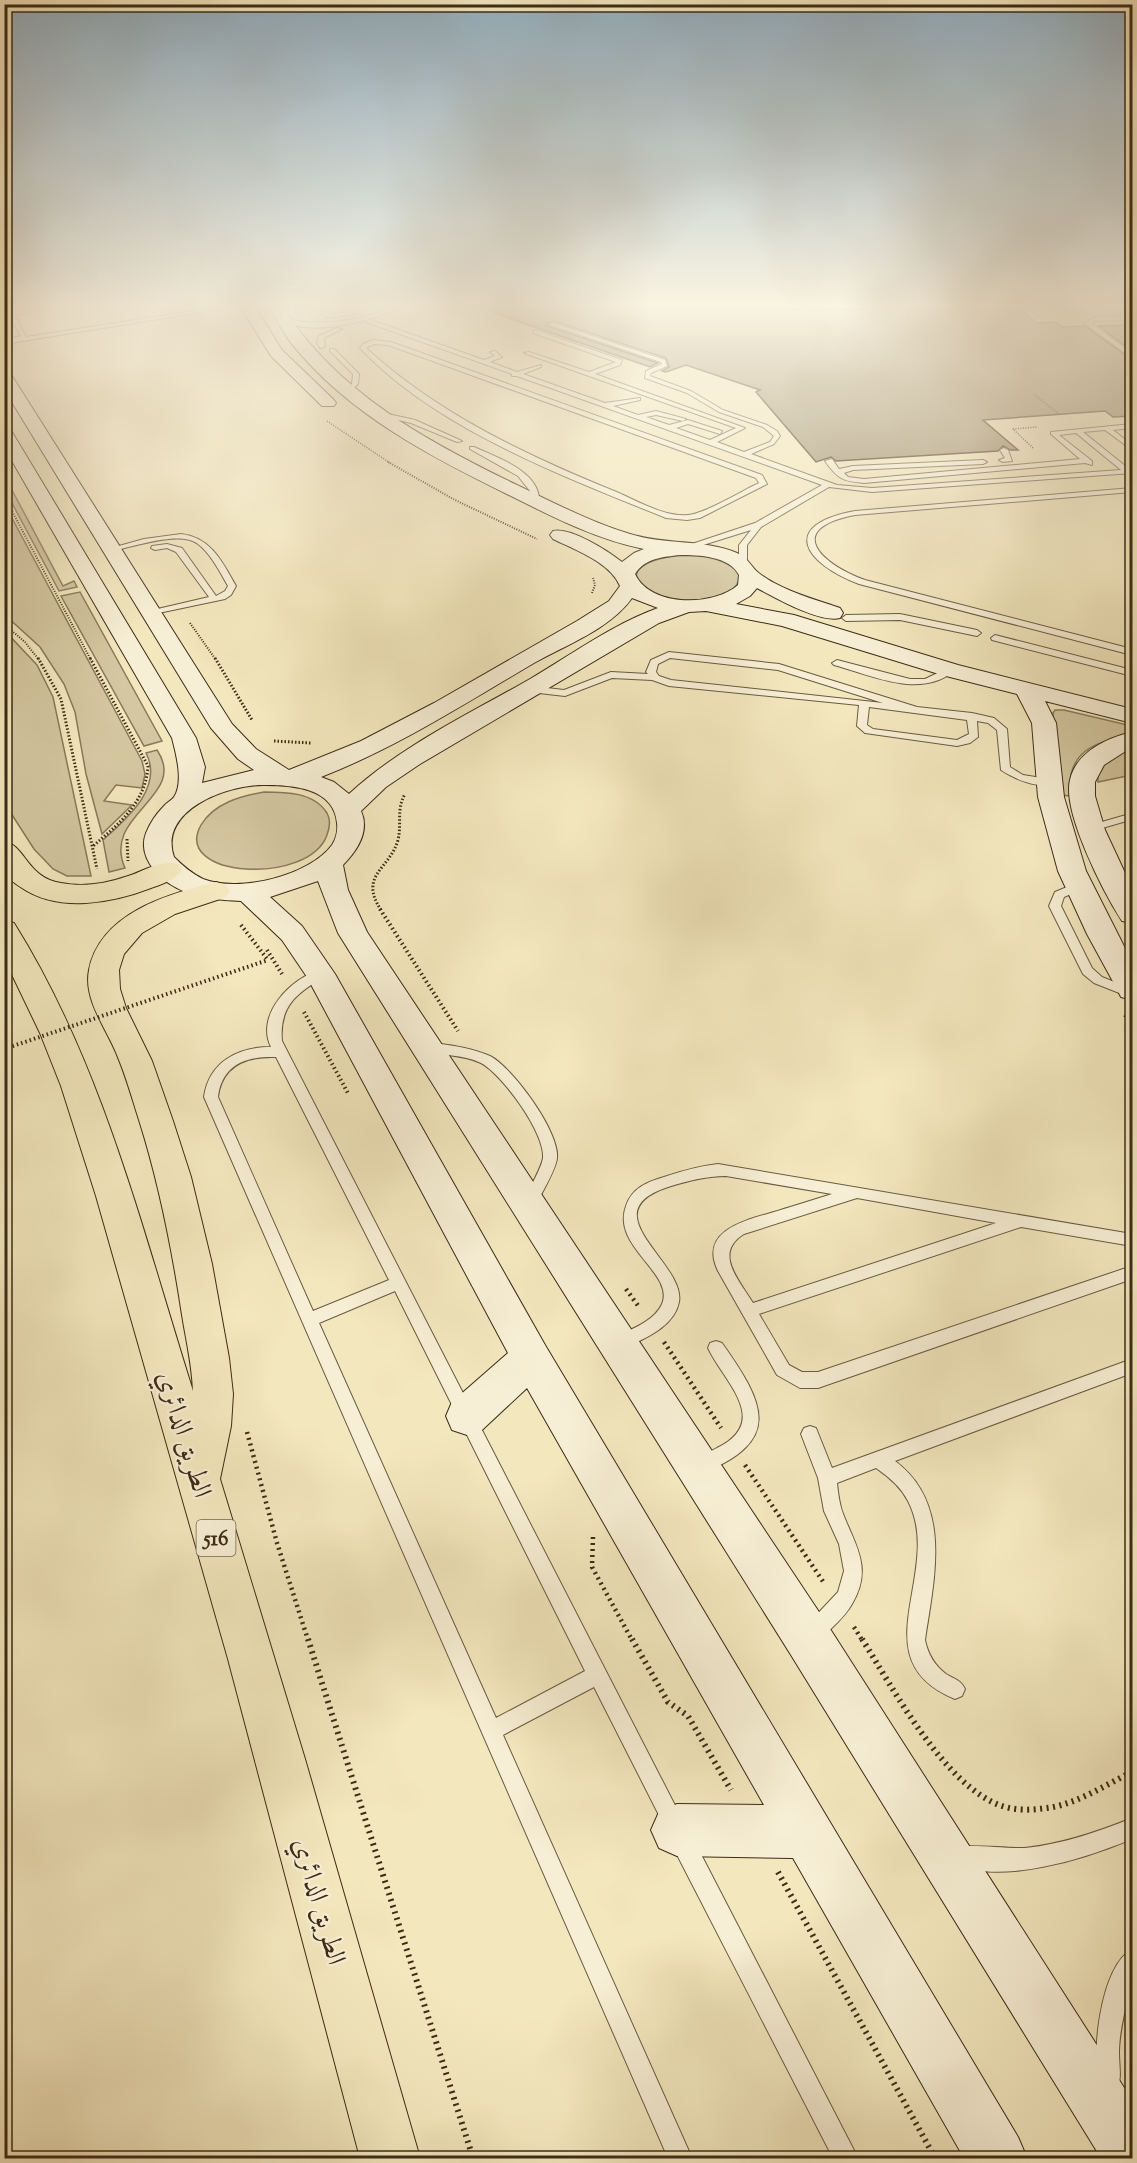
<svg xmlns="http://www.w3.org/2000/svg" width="1137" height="2163" viewBox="0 0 1137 2163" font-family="'Sorts Mill Goudy',Amiri,serif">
  <rect width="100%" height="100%" fill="#f3e7be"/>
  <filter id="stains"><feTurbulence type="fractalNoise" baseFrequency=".00333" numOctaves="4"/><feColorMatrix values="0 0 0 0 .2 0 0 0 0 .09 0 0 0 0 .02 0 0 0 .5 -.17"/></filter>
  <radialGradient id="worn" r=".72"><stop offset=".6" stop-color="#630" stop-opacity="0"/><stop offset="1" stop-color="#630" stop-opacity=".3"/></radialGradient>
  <path fill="#d4c7a1" stroke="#88795c" stroke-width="1.5" d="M4,475l59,111 11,-5 3,6 -18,4 -54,-101z
    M5,505l137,256 3,13 -3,14 -26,-3 -12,16 28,4 -30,29 -16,-60 -11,-62 -11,-28 -24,-37 -35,-32z
    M688,554c12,1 65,9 48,32 -15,21 -72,17 -91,2 -30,-24 28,-33 43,-34z
    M80,592l82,149 -18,5 -83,-150z
    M5,631l32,34 16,32 38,179h-24l-14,-7 -19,-20 -29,-45z
    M1055,710h9l68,16v9c-38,7 -66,16 -62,61l-11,-1 -6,-82z
    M1132,746v29l-34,7v-16l24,-17z
    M157,750c32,47 -56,64 -32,118l-16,4 -6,-32c23,-21 61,-52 43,-87z
    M264,792c21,0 50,0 63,21 4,7 3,14 0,22 -18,51 -156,43 -126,-10 13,-22 40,-29 63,-33z"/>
  <path fill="#9c8d6d" stroke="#3d2b16" stroke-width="1.5" d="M495,309h524l18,14 18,-1 8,5 22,-1 47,34v56l-19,1 -8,-6 -122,9 35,30h-8l-7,-4 -5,5 -162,10 -5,-4 -15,5 -60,-70 4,-2 -74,-25 -20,7 -4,-1 7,-4 -3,-9 -112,-37 -8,2 1,3 111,37 -8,4 -156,-54z
    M1132,325v26l-33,-25z"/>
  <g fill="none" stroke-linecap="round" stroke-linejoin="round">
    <g stroke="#6a5a40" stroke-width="2">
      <path id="lane" d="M30,309h15l-31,6 12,22 179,-28h16l-217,35v-4l17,-4 -11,-19h-6v-4z
        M315,309h7l7,5 23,-2 3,2 -27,4z
        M392,309h10l-34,10 116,41 11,-4 -5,-4 5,-1 7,6 -12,5 27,10 24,-7v2l-18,7 82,29 35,-5v2l-27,6 25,9 18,-4 30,8 -3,2 -27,-6 -10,2 23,8 19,-5 34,11 -2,3 -32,-10 -12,4 34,12 26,-12 -212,-75 5,-1 60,20 27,-10 -83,-29 2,-3 87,30 -2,5 -25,9 150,54 -28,14 27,10 26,-10 4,-6 -11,-9 -44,-15 -32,-19 -42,-15 1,-7 16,-7 -1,-2 -113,-38 5,-1 112,37 2,6 -16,7 -1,3 41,15 32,19 44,15 10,6 3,5 -6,8 -23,10 86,31 35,3 249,-18 -45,-37 -17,2 33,26v4l-7,-2 -221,20c-22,-2 -26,-4 -39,-22l7,-2 7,10 14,-3 130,-6 4,2 -4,2 -130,6 -9,3 4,4 16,2 216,-20 -29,-25v-2l81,-8v4l-19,2 19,15v5l-27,-20 -22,2 46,37h3v4l-260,19 -43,-5 -68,40 -14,18v21l-4,2 -4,-2v-21l12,-15 -64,20 -7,-2 75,-25 67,-38 -305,-109h-5v-2l-146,-52v-2c-27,7 -60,13 -86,0l3,-2c38,10 72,2 109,-9z
        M1045,309h40l-3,2z
        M1132,316v4l-35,1 -6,2 41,30v5l-48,-35 12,-6z
        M337,328l5,1 -18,9 1,9 -5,1 -3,-6 2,-6z
        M373,340l18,2 371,133 5,9 -67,34 -13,2 -21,-2c-101,-41 -230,-89 -306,-170l3,-4zM374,344l14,1 368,133 3,5c-17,8 -55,31 -71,32 -23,2 -49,-13 -69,-22 -91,-37 -180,-78 -253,-145z
        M330,349h4l25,25 -1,10 -8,8 -5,-1 7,-7 1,-10 -23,-23z
        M379,412l36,8 47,21 -5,1 -46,-19 -34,-8z
        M470,447h4c22,10 68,25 65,56h-6l-3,-12 -12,-15 -48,-27z
        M1004,448l4,2 4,11 -9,1 -4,-2 6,-2 -5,-8z
        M1132,488v4l-277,23c-72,14 -34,49 10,65l267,69v6l-273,-71c-55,-21 -80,-59 -4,-73z
        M181,534c30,3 42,29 55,52l-5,9 -6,4 -76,16v-4l60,-14 -33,-45 -9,-4 -12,2 -4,-2 1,-2 15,-2 15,4 34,48 9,-5 3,-5c-8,-14 -17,-32 -30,-42 -18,-14 -65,3 -86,7l-4,-2 36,-10z
        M900,614l77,16 4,3 -4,3 -77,-16 -54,1 -4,-3 4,-3z
        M995,635l137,35v6l-140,-36 -1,-2z
        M669,652l110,12 138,43 55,6 22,5 13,11 3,38 13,8 25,4 5,3c-12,9 -40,-4 -52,-12l-4,-40 -9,-7 -11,-2 1,16 -8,6 -13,3 -92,-13 -8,-7 2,-21 -190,-19 -17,-6 -40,-2 -47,18 -35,-4 -5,-3 5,-3 34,4 47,-18 37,2 -2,-2 5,-12zM670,658l108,12 105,33 -212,-23 -12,-4 -3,-4 2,-8zM869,707l98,13 2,14 -12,6 -84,-11 -6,-4z
        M837,660l73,19h15l25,-12 5,3c-34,30 -84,5 -121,-5l-2,-2z
        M1126,815l4,1v4l-38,11 -5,-3 1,-2z
        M1079,882l4,1v6l-19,8 -3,9 31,62 10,9 30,12v9l-38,-15 -11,-9 -34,-68 6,-14z
        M320,970l6,4 -2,3c-27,16 -45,29 -42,64l399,776 4,7 -3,6 8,3 168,325h-25l-159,-309 -3,-8 3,-6 -7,-4 -73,-144 -91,48 189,423h-24l-464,-1061c5,-35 34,-50 67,-50 -16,-32 20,-69 49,-77zM276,1057l113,223 -76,31 -95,-214c4,-32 28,-41 58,-40zM395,1291l190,380 -89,47 -177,-395z
        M427,1042c21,3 43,5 63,14 22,11 70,76 67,102 -1,12 -17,38 -23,50l-5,2 -5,-2 -2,-4c5,-12 19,-34 21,-46 2,-25 -41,-84 -62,-95 -19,-9 -39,-7 -59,-13l-2,-3 2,-3z
        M718,1164l414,70v12l-111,-19 -262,87 30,51 13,7h16l314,-106v13l-314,109h-18l-23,-13 -59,-104c-20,-41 29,-51 56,-59 20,-6 39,-12 58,-18l-106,-18c-20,0 -39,5 -58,11 -79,26 18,76 11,115 -5,25 -34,36 -54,46l-6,2 -6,-2 -2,-5 2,-5c16,-8 41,-16 49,-34 13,-31 -51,-57 -36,-98 6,-18 21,-24 38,-29 18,-6 35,-11 54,-13zM857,1198l139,25 -243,80c-14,-23 -40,-50 -9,-69z
        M716,1341l6,2c43,61 62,98 -22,131l-6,-2 -3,-6c5,-10 17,-13 26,-18 55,-27 7,-66 -9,-100l2,-5z
        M1132,1359v14l-237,88c58,43 39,118 30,179 3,14 9,25 21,34 8,5 15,6 19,15l-3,7 -7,3c-97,-40 -10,-127 -47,-198 -7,-14 -19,-24 -32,-33l-39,15c1,9 2,19 5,28 12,33 32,56 10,93 -7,13 -21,24 -31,35l-7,3 -7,-3 -3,-7 3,-7 31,-33 6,-21 -5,-27 -15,-33 -6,-33 -17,-44 3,-6 6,-2 6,2 16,40z
        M1132,1818v21c-48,20 -129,46 -180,25l-3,-8 3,-8c13,-5 55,1 73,0 38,-4 73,-16 107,-30z
        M1132,1950c4,34 -13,67 -13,103 0,13 3,25 -2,37l-8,4 -8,-4c-12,-29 0,-127 31,-140z"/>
    </g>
    <g stroke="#3d2b16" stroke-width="2">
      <path id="secondary" d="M242,309h14l26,41 52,50 2,3 -2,3h-12l-51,-50z
        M270,309h14c55,85 144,133 233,176 37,18 74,37 113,49 35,11 74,5 107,19 13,6 14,15 23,21 23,17 54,25 80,34l3,5 -3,5c-21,5 -64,-20 -83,-30l-7,8 -14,8 58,11 164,50 174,44v14l-87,-22 11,22 8,74 22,74 46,91v38l-11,-3 -4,-8 -30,-55 -29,-63 -20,-74 -6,-74 -15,-29 -75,-19 -160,-49 -76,-15 -17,1 -30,11 -239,141 -34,23 -25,24c9,20 -4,40 -18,54l5,25 19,42 458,689 307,479v58h-31l-310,-503 -453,-722 -20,-52 -48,16 32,29 33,48 210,371 473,792 9,21h-63l-171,-300 -116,-2 -18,-8 -8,-18 8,-18 18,-8 87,1 -237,-417 -45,42 -15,5 -15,-5 -6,-14 6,-14 56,-49 -201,-376 -25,-37 -41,-39c-19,-1 -38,-2 -55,-9 -22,-8 -50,-32 -40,-59 4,-10 10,-19 18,-27 2,-3 8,-6 10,-9 10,-15 2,-43 -2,-59l-168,-291v-20l8,5 184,306 9,29 -3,16 52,-13 -16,-11 -27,-31 -207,-339v-17l8,4 220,348 24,25 33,21 72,-29 73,-38 143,-82 32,-20 11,-15c-10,-24 -45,-36 -67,-47l-3,-4 3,-4c18,-4 55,20 69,31l12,-9 10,-4c-46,-9 -89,-31 -131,-52 -80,-39 -164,-82 -221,-153 -8,-10 -15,-23 -22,-35zM680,555c19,0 49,1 59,20l-1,10c-25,22 -88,22 -103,-11 10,-16 28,-17 45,-19zM632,598l26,10c-45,16 -87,47 -128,71 -61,35 -129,67 -181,115l-15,-12 -13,-5c75,-29 143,-73 213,-114 32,-18 76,-34 98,-65zM263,785c28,0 71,2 74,38 1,7 -1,16 -5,22 -23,31 -93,48 -129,34 -12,-6 -20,-13 -29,-22 -16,-47 53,-72 89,-72z
        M1132,732v15l-28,18 -9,17v14l10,34 27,58v35l-10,-2c-18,-28 -60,-109 -52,-141 6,-28 37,-42 62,-48z"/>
    </g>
    <g stroke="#3d2b16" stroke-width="2">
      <path id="highway" d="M4,841c22,5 23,37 57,42 21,4 44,1 64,-6 18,-5 34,-18 53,-13l4,6c-7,10 -20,14 -31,18 -39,15 -92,25 -129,0 -6,-4 -13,-8 -16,-15 -4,-8 -2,-23 -2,-32z
        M216,882l10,3 4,6 -4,6 -51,17 -33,19 -18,21 -5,16 1,19 6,19 26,53 21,60 18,56 21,87 17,94 4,36 -2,32 -11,53 85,280 115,399h-60l-132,-499 -132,-463 -35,-110 -21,-53 -36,-75v-37l10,2c89,142 129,310 179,468 -1,-26 -7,-51 -11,-76 -10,-66 -23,-132 -43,-195 -7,-22 -13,-44 -22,-65 -10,-26 -34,-55 -28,-85 11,-57 79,-76 127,-88z"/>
    </g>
    <path stroke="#3d2b16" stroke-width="1.5" stroke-dasharray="1 1.5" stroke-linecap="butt" d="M1035,395l25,20
      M327,421l63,42
      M1033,448l-20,-19 24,-2"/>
    <path stroke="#3d2b16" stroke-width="2" stroke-dasharray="1 1.5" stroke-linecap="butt" d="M388,462l67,38 82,39
      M4,496l87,164
      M592,593l3,-8 -2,-7
      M190,623l26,37
      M4,624l21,18 14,18"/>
    <path stroke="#3d2b16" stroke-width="3" stroke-dasharray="1.5 2" stroke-linecap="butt" d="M38,658l23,41 36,170
      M90,658l58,108c-2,36 -29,58 -55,80
      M215,658l37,62
      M274,741l37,2
      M127,839l1,22
      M381,910c-23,-35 9,-41 17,-70 4,-17 -2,-30 7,-46"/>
    <path stroke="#3d2b16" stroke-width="4" stroke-dasharray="1.5 3" stroke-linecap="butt" d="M380,909l78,122
      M241,925l27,35
      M267,950l15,24
      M304,1012l45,83
      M1125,1015l7,12"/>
    <path stroke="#3d2b16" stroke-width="4.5" stroke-dasharray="2 4" stroke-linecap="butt" d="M626,1289l13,18
      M664,1342l57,86
      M247,1432l30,111 31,97
      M745,1465l79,118
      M593,1537l-1,30 40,73
      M854,1627l8,13"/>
    <path stroke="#3d2b16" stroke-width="6" stroke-dasharray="2 4.5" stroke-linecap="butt" d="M308,1639l165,519
      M632,1639l36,63 20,14 43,74
      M862,1639c31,49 83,148 140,167 15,5 30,4 45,2 30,-4 58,-23 85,-36
      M778,1872l157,286"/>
    <use href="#lane" fill="#f7efd5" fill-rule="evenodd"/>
    <use href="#secondary" fill="#f7efd5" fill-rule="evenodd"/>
    <use href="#highway" fill="#f3e7be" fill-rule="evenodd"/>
    <path stroke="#3d2b16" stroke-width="4" stroke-dasharray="1.5 3" stroke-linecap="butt" d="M4,1049l264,-89"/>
  </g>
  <linearGradient id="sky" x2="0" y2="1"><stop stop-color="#93afc0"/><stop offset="0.5" stop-color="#faf4e2"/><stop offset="1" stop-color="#faf4e2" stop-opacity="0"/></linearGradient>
  <rect width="1137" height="612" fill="url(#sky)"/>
  <g text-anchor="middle" stroke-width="4.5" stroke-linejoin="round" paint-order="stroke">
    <rect fill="#f7efd5" stroke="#75664f" stroke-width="1.5" x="196.5" y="1520" width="39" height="36" rx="4.5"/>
    <g font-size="21" font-weight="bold" fill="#3d2b16">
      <text x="216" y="1545">516</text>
    </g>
    <g font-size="27" fill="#3d2b16" stroke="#f7efd5">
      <text transform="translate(185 1434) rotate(73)" y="9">الطريق الدائري</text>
      <text transform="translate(320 1901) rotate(74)" y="9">الطريق الدائري</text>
    </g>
  </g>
  <rect width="1137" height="2163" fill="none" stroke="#f3e7be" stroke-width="24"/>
  <rect x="6" y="6" width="1125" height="2151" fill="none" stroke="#3d2b16" stroke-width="3"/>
  <rect x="12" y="12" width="1113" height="2139" fill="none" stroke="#3d2b16" stroke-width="1.5"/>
  <rect width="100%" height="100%" filter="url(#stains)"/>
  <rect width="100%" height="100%" fill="url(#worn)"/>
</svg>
